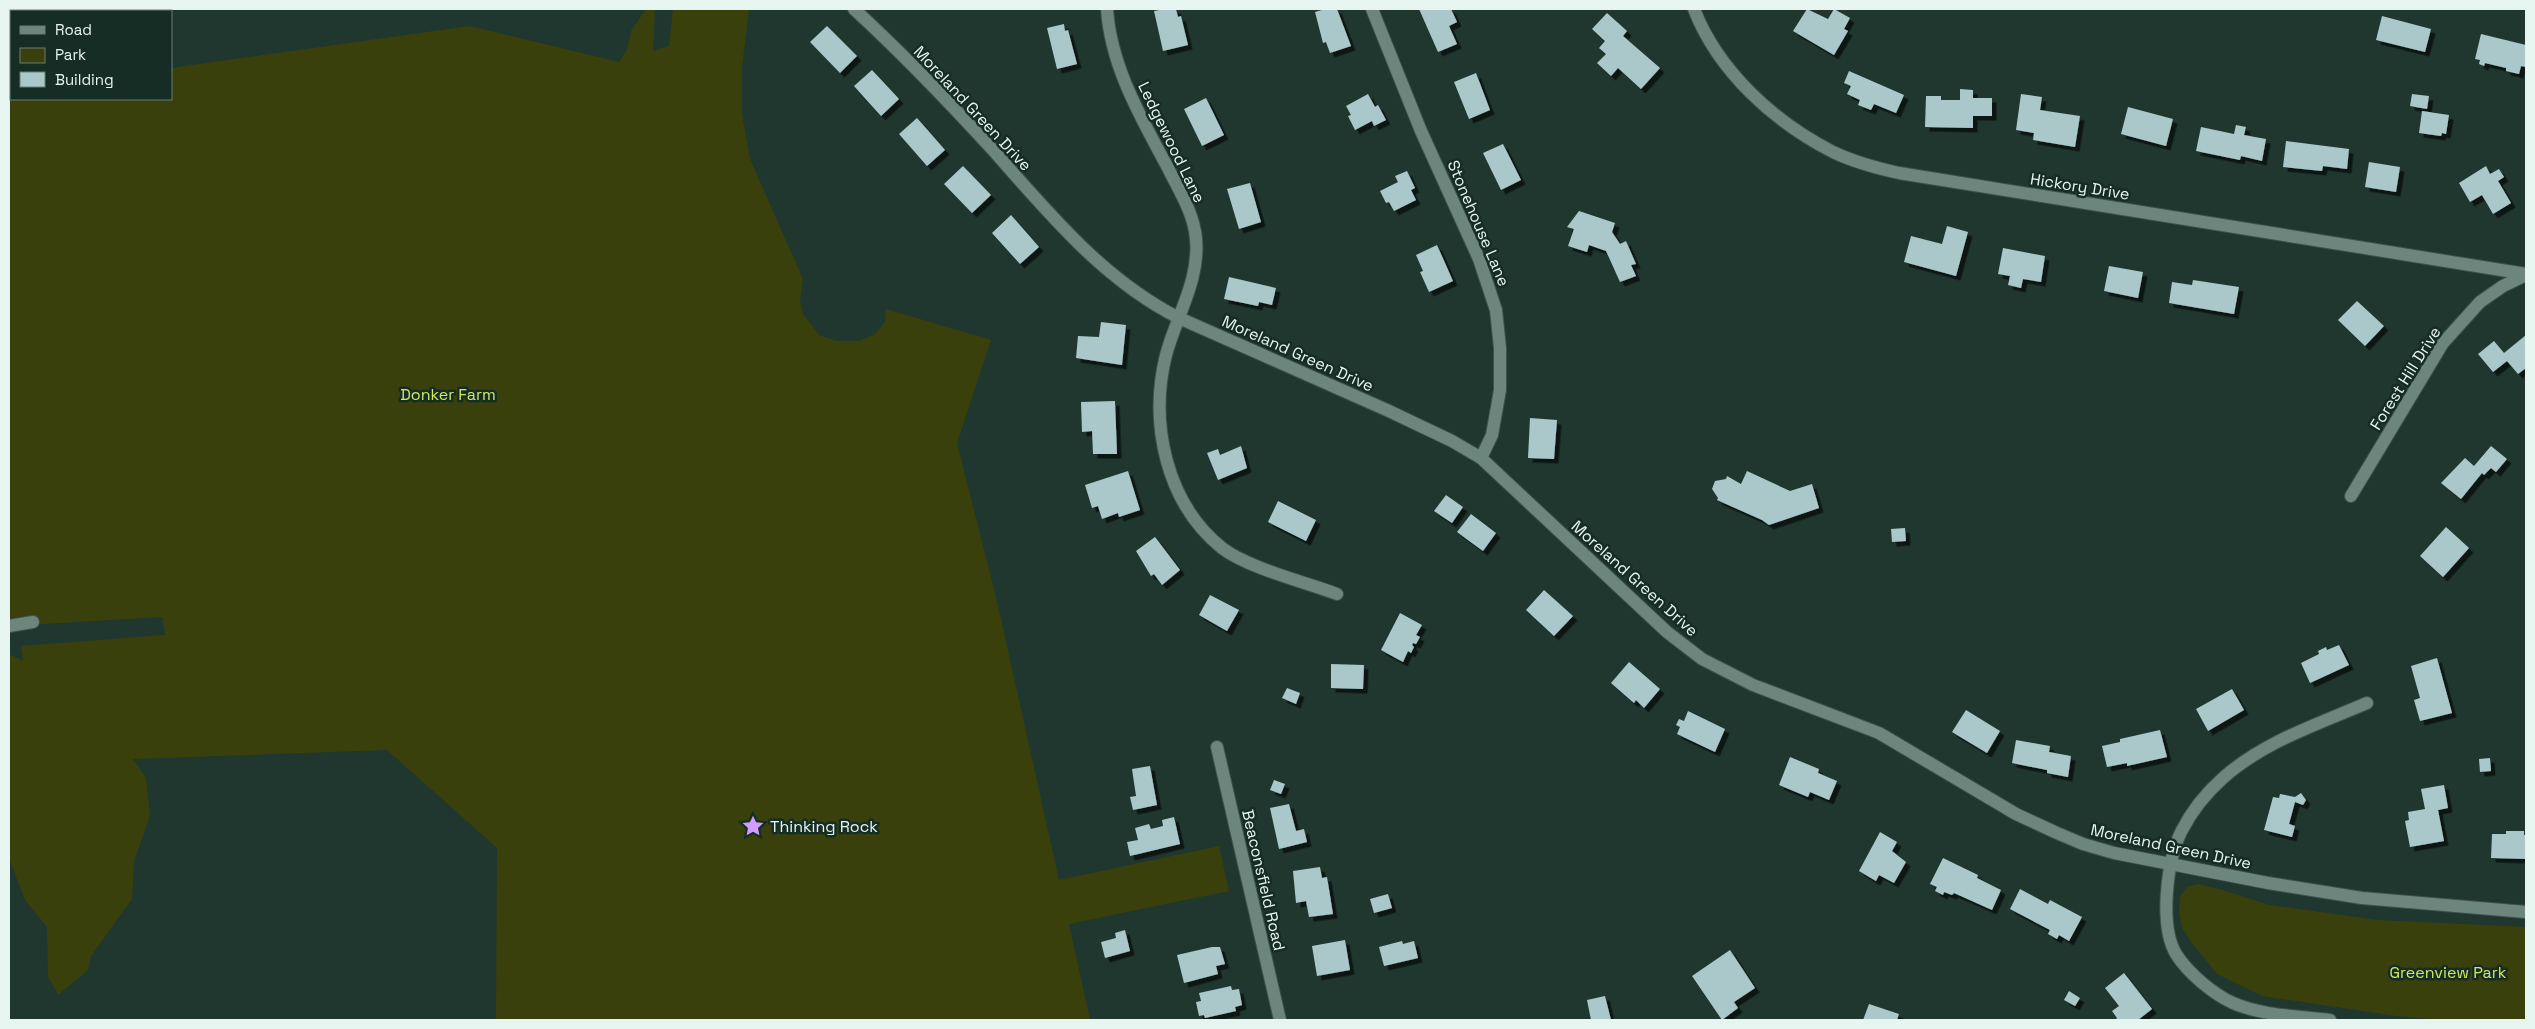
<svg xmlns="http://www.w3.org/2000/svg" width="2535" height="1029" viewBox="0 0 2535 1029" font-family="'Space Grotesk',sans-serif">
  <defs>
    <filter id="shadow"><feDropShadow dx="4.5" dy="4.5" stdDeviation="0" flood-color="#0009"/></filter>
  </defs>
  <rect width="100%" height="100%" fill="#20372f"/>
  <path fill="#3a400b" d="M646,9h9l-2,42 16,-5 4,-37h76l-7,58v47l8,45 53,120 -3,22 3,13 16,21 17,6h23l15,-6 11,-13 1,-13 105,31 -34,103 39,154 63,283 160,-34 10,45 -160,33 21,96h-594l1,-172 -110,-98 -254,9 13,19 4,38 -16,45 -2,38 -41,57 -3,14 -30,25 -10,-19 -1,-49 -22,-27 -16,-42v-204l14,7 -2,-15 144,-11 -3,-18 -153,9v-536h2v9h160v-31l299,-42 149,36 8,-12 4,-19z
    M2198,884l25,6 46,15 109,15 148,7v93h-78l-52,-4 -134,-20 -45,-22 -25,-31 -10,-15 -3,-17 1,-14 7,-10z"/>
  <path fill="#aac8c9" filter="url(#shadow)" d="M51,9h41v2h-41z
    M1165,9h11l2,8 3,-1 7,29 -25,6 -9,-40z
    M1325,9h12l14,37 -21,7 -4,-11 -3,1 -8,-31z
    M1419,9h32l6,13 -8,4 8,18 -19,8z
    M1807,9l21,10 6,-10 16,9 -6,11 4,2 -14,24 -41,-24z
    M1607,13l20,18 -4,5 37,32 -19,21 -23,-21 -7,8 -14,-13 9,-9 -7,-6 6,-7 -13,-12z
    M2382,16l49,13 -6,23 -49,-12z
    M1064,24l1,7 3,-1 9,34 -20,5 -10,-41z
    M827,26l30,30 -17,17 -30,-31z
    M2481,34l45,11v22l-5,-1 -2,8 -13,-3v-3l-21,-5 -1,3 -5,-2 1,-4 -5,-1z
    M872,70l27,29 -18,17 -27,-30z
    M1849,71l55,24 -8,18 -22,-9 -3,6 -13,-5 2,-5 -13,-6 4,-8 -7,-3z
    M1476,73l14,37 -21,9 -15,-37z
    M1960,89l13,1v8h19v18h-19v12l-48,-1 1,-31h15v4h19z
    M1368,94l7,13 3,-2 8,15 -12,6 -2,-5 -17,9 -7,-14 3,-1 -5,-9z
    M2021,94l21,3 -2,13 40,6 -5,31 -42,-7 1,-7 -18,-3z
    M2412,94l17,2 -2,13 -17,-3z
    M1206,98l18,37 -22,11 -18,-37z
    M2128,107l45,12 -7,27 -45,-12z
    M2422,111l27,4 -3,19 -4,-1 -1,3 -22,-3z
    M917,118l28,32 -18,16 -28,-32z
    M2236,125l10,2 -2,8 22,4 -4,22 -21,-5 -1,4 -44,-9 5,-24 33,7z
    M2286,141l63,8 -2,20 -24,-3 -1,5 -39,-4z
    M1503,144l18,36 -20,10 -18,-37z
    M2369,162l31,5 -4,25 -31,-5z
    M963,166l28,29 -19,18 -28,-29z
    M2486,166l4,8 9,-5 5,8 -6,4 13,22 -18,11 -11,-19 -12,7 -11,-19z
    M1407,171l8,17 -4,2 5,10 -22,11 -5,-9 -3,1 -6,-12 18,-9 -3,-6z
    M1250,183l11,39 -22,7 -12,-40z
    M1579,211l36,12 -3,9 8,12 6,-3 10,23 -5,1 5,11 -16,6 -14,-31 -17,-6 -2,7 -19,-6 6,-17 -7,-2z
    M1011,215l28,32 -19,17 -28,-31z
    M1947,226l21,6 -12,44 -52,-14 7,-26 31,8z
    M1437,245l16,36 -24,11 -9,-20 3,-1 -7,-16z
    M2003,248l42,8 -4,26 -18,-3 -2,9 -13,-3 2,-9 -12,-2z
    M2109,266l34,6 -5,26 -34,-7z
    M1229,277l47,11 -4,17 -13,-3 -1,4 -34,-7z
    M2193,280l46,7 -5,27 -65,-11 3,-21 20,3z
    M2357,301l27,25 -19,20 -27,-26z
    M1101,322l25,3 -4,40 -46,-7 2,-22 21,1z
    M2526,335v33l-8,6 -11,-13 -14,11 -15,-18 16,-13 10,12z
    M1115,401l2,53h-24l-1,-23 -10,1 -1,-30z
    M1530,418l27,2 -3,39 -26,-1z
    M1241,446l6,22 -29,12 -11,-27 11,-4 2,6z
    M2491,446l16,13 -11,13 -5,-4 -7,7 -2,-2 -21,26 -20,-16 24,-25 9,8z
    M1128,471l12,39 -21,7 -1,-4 -16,6 -4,-13 -6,2 -7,-23z
    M1747,471l43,20 22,-7 7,24 -50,17 -7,-5 -45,-20 1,-2 -6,-9 3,-8 11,-2 1,-3 14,8z
    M1446,495l17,12 -11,16 -18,-12z
    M1278,501l38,19 -10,21 -38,-19z
    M1471,514l25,19 -13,18 -26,-19z
    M2446,527l23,21 -26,29 -23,-21z
    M1905,528l1,13 -14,1 -1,-13z
    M1155,537l25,33 -18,15 -8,-11 -3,2 -15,-25z
    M1544,590l29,26 -19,20 -28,-26z
    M1210,595l29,15 -12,21 -28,-16z
    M1400,613l22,12 -6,10 4,2 -4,7 -3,-1 -1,2 2,2 -3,6 -3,-2 -5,11 -22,-12z
    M2339,645l10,20 -39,18 -9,-20 18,-9 -1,-3 8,-4 1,3z
    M2437,658l15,55 -32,8 -6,-21 6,-2 -9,-32z
    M1629,662l31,27 -16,19 -8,-8 -2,3 -23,-20z
    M1331,664l33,1 -1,24 -32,-1z
    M1287,688l13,5 -4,11 -14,-6z
    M2232,689l12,21 -36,21 -12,-22z
    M1966,710l34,21 -13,22 -35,-21z
    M1688,711l37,18 -10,23 -38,-18 3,-7 -4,-2 3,-6 5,2z
    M2160,730l7,27 -40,9v-3l-20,4 -5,-21 18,-4v-3z
    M2016,740l34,6 -1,6 22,4 -3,21 -21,-4v-3l-35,-7z
    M1790,757l29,12 -1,4 19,8 -8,19 -19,-8 -2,5 -29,-12z
    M2490,758l1,13 -11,1 -1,-13z
    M1150,766l7,39 -24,5 -3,-13 6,-1 -4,-27z
    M1274,780l11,4 -4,10 -11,-4z
    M2444,785l4,23 -10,2 6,31 -34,6 -5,-26 4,-1 -1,-8 17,-3 -4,-20z
    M2301,793l5,7 -3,5 -8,-3 -6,22 6,2 -3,11 -28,-7 9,-33 6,1 1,-4 15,3z
    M1289,804l7,27 8,-2 3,13 -28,7 -9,-41z
    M1174,817l6,27 -50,12 -3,-14 11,-2 -3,-12 14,-4 2,5 12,-3 -1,-6z
    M2506,831h18v4h2v24l-35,-1 1,-24h14z
    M1880,832l17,10 -5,9 14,11 -12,21 -15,-8 -3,6 -17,-10z
    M1943,858l35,17 -1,3 24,12 -9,20 -38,-17 -2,2 -8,-3 -1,3 -8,-4 2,-4 -7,-3z
    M1320,867l2,11 5,-1 6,37 -24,3 -3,-16 -10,2 -3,-32z
    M2020,889l28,15 2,-4 32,17 -13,24 -10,-6 -2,4 -9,-5 2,-4 -40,-21z
    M1388,894l4,14 -18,5 -4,-14z
    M1125,930l5,21 -25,7 -4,-16 15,-4 -1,-5z
    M1345,940l5,30 -33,6 -5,-30z
    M1402,941l1,3 11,-3 4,17 -34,8 -5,-19z
    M1212,947h8l5,17 -9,2 2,8 -34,9 -7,-28z
    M1730,950l25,38 -21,14 4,6 -16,12 -30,-44z
    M2124,973l28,36 -14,11h-23l2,-2 -5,-7 7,-5 -14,-18z
    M1231,986l1,4 7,-1 3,16 -7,2 1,4 -31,7 -1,-3 -5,1 -3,-14 5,-1 -2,-8z
    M2069,991l11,7 -5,8 -11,-6z
    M1605,996l6,24h-20l-4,-20z
    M1869,1004l30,10 -2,6h-34z"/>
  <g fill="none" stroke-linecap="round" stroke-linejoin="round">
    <g stroke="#3d524b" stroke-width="14">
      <path id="minor" d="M854,9c48,44 94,92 138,140 56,63 110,130 187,169l210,93 63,30 29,17 186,174 35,27 51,26 126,48 137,81 41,19 26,11 31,9 154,30 94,15 164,14
        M1107,9c4,59 35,110 62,161 11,22 25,44 27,69 4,41 -20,78 -30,116 -17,68 0,148 56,193 26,20 83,34 115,46
        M1372,9l49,122 58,128 17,51 4,38v42l-8,45 -11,23
        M1694,9c24,62 80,113 139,143 21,10 43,16 66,21l627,101
        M2351,496l92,-153 37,-41 23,-16 23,-11
        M9,626l24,-4
        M1217,747l63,273
        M2330,1020c-31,-4 -67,-4 -97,-17 -20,-9 -45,-30 -57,-49 -17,-29 -9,-93 5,-122 10,-20 25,-39 42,-54 40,-36 95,-54 144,-75"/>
    </g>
    <use href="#minor" stroke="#6d867d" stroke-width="12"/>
  </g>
  <defs>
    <g id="sight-bare" transform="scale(1.725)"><path d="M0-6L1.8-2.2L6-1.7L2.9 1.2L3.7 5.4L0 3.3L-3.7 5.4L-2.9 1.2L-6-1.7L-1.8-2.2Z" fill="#d29dfd" stroke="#162d25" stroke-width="2.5" paint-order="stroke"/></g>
  </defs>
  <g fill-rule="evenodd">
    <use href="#sight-bare" x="753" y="826"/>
  </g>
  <g text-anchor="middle" stroke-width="5" stroke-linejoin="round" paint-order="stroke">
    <g font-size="16" fill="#e7f5f0" stroke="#162d25">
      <text transform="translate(973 108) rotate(47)" y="6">Moreland Green Drive</text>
      <text transform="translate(1172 142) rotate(64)" y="6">Ledgewood Lane</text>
      <text transform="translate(2080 186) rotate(9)" y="6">Hickory Drive</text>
      <text transform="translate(1479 223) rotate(67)" y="6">Stonehouse Lane</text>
      <text transform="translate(1298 353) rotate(24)" y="6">Moreland Green Drive</text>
      <text transform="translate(2405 378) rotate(-58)" y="6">Forest Hill Drive</text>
      <text transform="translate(1635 578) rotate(42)" y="6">Moreland Green Drive</text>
      <text transform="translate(2171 846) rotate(12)" y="6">Moreland Green Drive</text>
      <text transform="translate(1264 880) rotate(77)" y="6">Beaconsfield Road</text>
    </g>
    <g font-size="16" fill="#d5e762" stroke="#162d25">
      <text x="448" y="400">Donker Farm</text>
      <text x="2448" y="978">Greenview Park</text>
    </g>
    <g font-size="16" fill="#e7f5f0" stroke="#162d25" text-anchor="start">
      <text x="770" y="832">Thinking Rock</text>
    </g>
  </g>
  <rect width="2535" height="1029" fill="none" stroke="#e7f5f0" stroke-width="20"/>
  <rect x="10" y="10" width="162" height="90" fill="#162d25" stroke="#6a7d76"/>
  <rect x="20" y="26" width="25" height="8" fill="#6d867d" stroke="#6a7d76"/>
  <text x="55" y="35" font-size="15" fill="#e7f5f0">Road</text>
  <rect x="20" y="48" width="25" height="15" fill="#3a400b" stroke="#6a7d76"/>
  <text x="55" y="60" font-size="15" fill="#e7f5f0">Park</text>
  <rect x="20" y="72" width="25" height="15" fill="#aac8c9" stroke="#6a7d76"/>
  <text x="55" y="85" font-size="15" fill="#e7f5f0">Building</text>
</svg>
